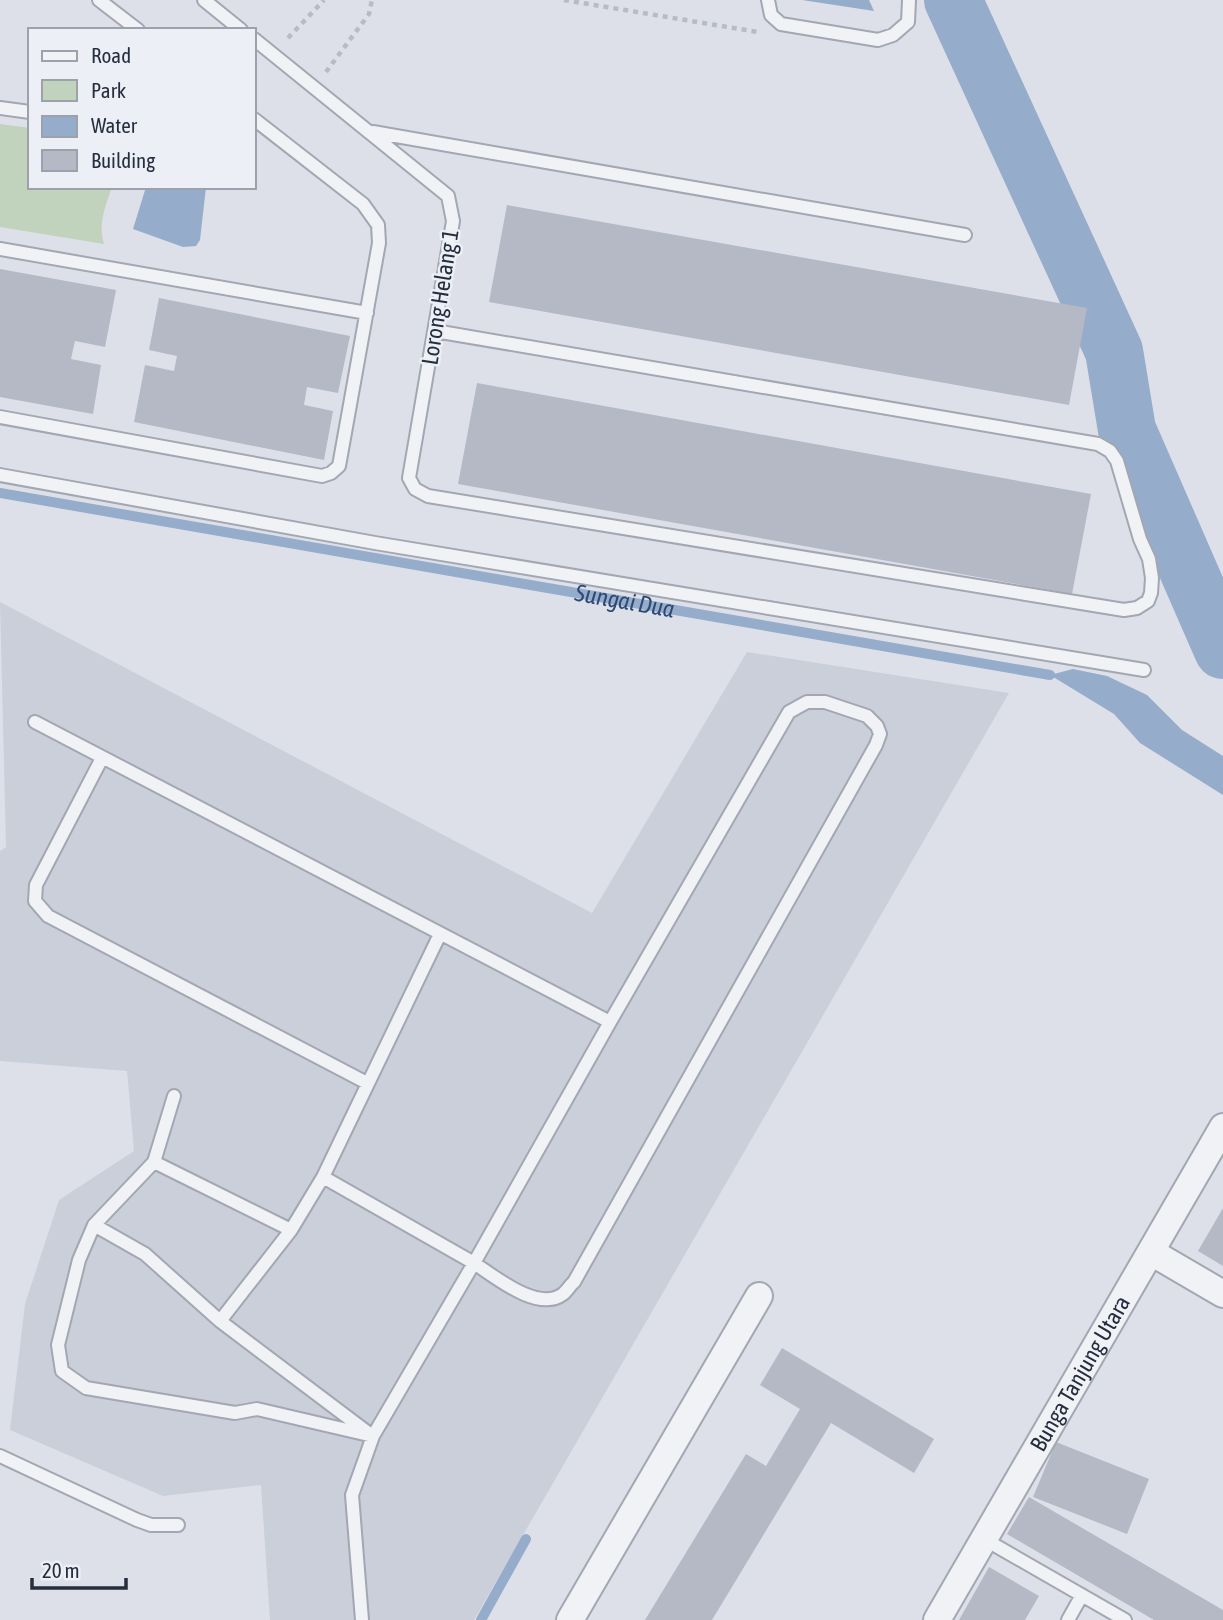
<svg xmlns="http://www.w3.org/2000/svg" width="1223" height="1620" viewBox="0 0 1223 1620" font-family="'Asap Condensed',sans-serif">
  <rect width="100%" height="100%" fill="#dde0e8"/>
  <path fill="#cbcfda" d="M0,602l592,311 155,-261 262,41 -535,927h-204l-9,-135 -98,11 -153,-66 15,-126 34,-104 75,-49 -7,-80 -127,-10v-210l6,-4z"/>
  <path fill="#c1d2bd" d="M0,124l30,4v59h82c-7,20 -14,37 -8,57l-104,-17z"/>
  <path fill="#95accb" d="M802,0h67l5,11z
    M146,187h60l-6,53 -4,6 -13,1 -50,-18z
    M1073,669l34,7 40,19 35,35 41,26v39l-83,-52 -26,-29 -64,-39z"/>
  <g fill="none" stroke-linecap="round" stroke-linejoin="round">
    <g stroke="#95accb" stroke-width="10">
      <path id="s1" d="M0,493l1050,182"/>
      <path d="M481,1620l45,-81"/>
    </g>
    <path stroke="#95accb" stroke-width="58" d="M953,0l161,351 13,79 96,220"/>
  </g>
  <path fill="#b4b9c5" d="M507,205l580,103 -18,97 -580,-103z
    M0,269l116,21 -11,57 -30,-6 -4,18 30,6 -8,49 -93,-17z
    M159,298l191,38 -12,57 -31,-6 -3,18 29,6 -9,49 -190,-38 11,-57 29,6 3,-15 -28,-6z
    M477,383l614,111 -19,100 -614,-110z
    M1223,1208v58l-25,-15z
    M782,1348l152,91 -20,34 -83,-50 -119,197h-67l101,-166 20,12 34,-57 -40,-24z
    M1056,1442l93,37 -22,55 -94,-37z
    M1029,1497l194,113v10h-69l-147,-86z
    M989,1567l50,29 -14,24h-66z"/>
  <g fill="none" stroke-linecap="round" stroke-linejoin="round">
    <g stroke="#a2a7b2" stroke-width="16">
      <path id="lane" d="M99,0l39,30
        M204,0l37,30
        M768,0l3,15 10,9 97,16 15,-5 15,-13 1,-22
        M254,39l194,157 5,25 -44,257 6,11 13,7 696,114 13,-2 11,-7 3,-8 1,-15 -3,-19 -9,-20 -23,-78 -7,-10 -12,-7 -663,-113
        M0,108l30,4
        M373,132l592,103
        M0,249l367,64
        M0,417l322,59 9,-3 8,-7 40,-223 -1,-18 -15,-21 -109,-85
        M0,475l375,68 769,127
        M35,722l575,300
        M102,758l-66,127 -1,16 13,15 319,167
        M174,1096l-20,66 -60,63 -15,35 -21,85 4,26 24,17 149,25 22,-4 116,27
        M154,1162l137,68
        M323,1177l151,86 136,-241 179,-310 18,-10h18l42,14 10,10 3,8 -4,11 -302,537c-4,3 -7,9 -11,12 -25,19 -69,-18 -89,-31l-101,173 -21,59 10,125
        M94,1225l51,29 75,67 147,111
        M220,1321l71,-91 32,-53 117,-243
        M0,1456l137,64 14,5h27
        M984,1539l141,81
        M1068,1620l14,-25"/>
    </g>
    <g stroke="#a2a7b2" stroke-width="30">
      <g id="street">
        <path d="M1151,1252l72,42"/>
        <path d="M570,1620l189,-324"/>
        <path id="s2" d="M937,1620l286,-493"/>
      </g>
    </g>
    <path stroke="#b7bbc3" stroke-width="4.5" stroke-dasharray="5 5" stroke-linecap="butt" d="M564,0l194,32
      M288,38l36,-38
      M326,72l43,-58 3,-14"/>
    <use href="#lane" stroke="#f0f2f6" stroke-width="12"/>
    <use href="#street" stroke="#f0f2f6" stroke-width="26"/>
  </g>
  <g text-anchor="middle" stroke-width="5" stroke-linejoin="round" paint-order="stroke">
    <g font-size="23" fill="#252d3f" stroke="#eceff5">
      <text transform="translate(440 297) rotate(-81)" y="8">Lorong Helang 1</text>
      <text dy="8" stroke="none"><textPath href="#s2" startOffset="285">Bunga Tanjung Utara</textPath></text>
    </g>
    <g font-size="24" font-style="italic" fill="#2d4976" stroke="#eceff5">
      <text dy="8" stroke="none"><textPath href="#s1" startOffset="634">Sungai Dua</textPath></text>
    </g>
  </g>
  <rect x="28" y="28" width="228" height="161" fill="#eceff5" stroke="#9ca1ac" stroke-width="2"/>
  <rect x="42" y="51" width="35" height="10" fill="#f0f2f6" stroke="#9ca1ac" stroke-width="2"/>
  <text x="91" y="63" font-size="21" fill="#252d3f">Road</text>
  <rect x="42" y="80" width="35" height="21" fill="#c1d2bd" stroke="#9ca1ac" stroke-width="2"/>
  <text x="91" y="98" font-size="21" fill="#252d3f">Park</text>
  <rect x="42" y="116" width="35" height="21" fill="#95accb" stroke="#9ca1ac" stroke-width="2"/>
  <text x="91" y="133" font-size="21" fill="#252d3f">Water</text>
  <rect x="42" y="150" width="35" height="21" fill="#b4b9c5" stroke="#9ca1ac" stroke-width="2"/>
  <text x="91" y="168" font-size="21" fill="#252d3f">Building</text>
  <path d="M32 1578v10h94v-10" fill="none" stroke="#252d3f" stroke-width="3.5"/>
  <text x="42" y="1578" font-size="21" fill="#252d3f" stroke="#eceff5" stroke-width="5" paint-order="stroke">20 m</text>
</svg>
